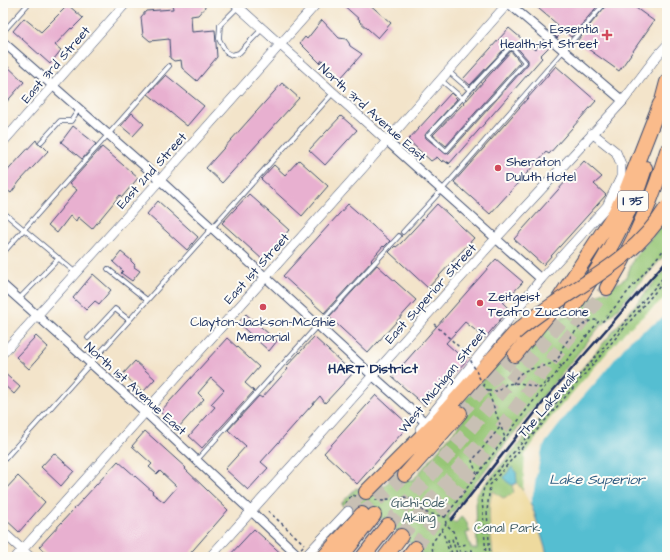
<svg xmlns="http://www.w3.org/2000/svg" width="670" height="560" viewBox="0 0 670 560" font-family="'Architects Daughter',sans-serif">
  <rect width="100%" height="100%" fill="#fdfcf7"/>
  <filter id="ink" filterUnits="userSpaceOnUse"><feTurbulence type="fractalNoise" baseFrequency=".025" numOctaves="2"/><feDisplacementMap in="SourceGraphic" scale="8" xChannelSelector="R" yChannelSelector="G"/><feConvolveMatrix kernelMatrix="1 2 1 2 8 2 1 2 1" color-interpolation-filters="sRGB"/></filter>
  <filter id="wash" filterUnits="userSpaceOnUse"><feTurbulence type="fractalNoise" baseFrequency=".012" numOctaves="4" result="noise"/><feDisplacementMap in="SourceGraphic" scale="16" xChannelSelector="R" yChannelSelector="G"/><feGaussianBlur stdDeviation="0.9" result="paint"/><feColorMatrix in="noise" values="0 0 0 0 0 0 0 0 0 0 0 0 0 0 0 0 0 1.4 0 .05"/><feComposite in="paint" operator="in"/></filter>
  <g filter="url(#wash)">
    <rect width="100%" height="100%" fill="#f3e4ca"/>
    <path fill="#96c676" stroke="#587a6a" d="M667,219v33l-63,72 -3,1 -67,82 -86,111 8,5 5,-6 5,4 4,11 -4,1 5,15 6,1 -1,-54 191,-228v31l-142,193 9,21 14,45h-122l-42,-38 -28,-6 -3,3 -12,-12 15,-16 17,7 21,-18 19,3 50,-59 -4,-14 48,-54 13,3 26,-29 80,-49 8,-20z"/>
    <path fill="#eeda9e" stroke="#84847e" d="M517,483l10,13 7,16 14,45h-55c-1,-18 -8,-50 0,-66l10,7 8,-3 3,-3 -2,-7z"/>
    <path fill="#54bed1" stroke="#387698" d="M667,298v259h-119l-14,-45 -9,-21 2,-35z
      M512,467l4,4 1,12 -5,2 -6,-4 -2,-4z"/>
    <path fill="#f3e4ca" d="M667,296v19l-36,24 -28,35 -37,42 -20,26 -4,8 -6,27 -2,14 -4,13 -7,-13 2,-36 23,-34 78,-90z"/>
    <g id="blocks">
      <path fill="#e8b0d0" d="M172,3h32l1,4 -7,8 -7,1 1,16 23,-2 2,27 -20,24 -15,-13 -1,-8 -7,1 -4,-3 -1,-19 -19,2 -7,-6 -2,-18 5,-6 27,-2z
        M341,3h27l23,20 -13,15 -19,-17 1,-1z
        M532,3h68l-29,34 -7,-6 -7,7 -6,-6 7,-7z
        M608,3h21l25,18 -35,50 -42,-30z
        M68,5l15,13 -11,11 -1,-1 -16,17 6,5 -11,14 -37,-33 11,-13 17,14z
        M322,20l17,18 7,1 3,4 1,3 12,8 -23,26 -5,-4 3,-3 -15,-13 -2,3 -20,-20 5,-6 2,2z
        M509,28l26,22 8,-10 7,6 -10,10 2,2 -93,106 -6,-4 -1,2 -5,-5 -6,4 -23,-21 43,-47 6,6 -32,36 1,3 20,16 3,-1 79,-89v-4l-14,-16 -4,-1 -40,42 -7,-6z
        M511,51l9,11 -74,84 -13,-11 32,-33z
        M3,62l21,20 -21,24z
        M556,66l40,35 -47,53 -3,-2 -56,62 -36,-32z
        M166,75l38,31 -17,20 -39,-32z
        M282,83l17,15 -77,85 -16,-15z
        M132,113l12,11 -11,12 -12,-10z
        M341,116l16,14 -32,35 -16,-15z
        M73,126l23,18 -14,15 -21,-17z
        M36,140l2,4 4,1 6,6 -28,30 -9,12 -8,-6v-10l7,-9z
        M102,147l36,31 -16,19 -2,-2 -28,34 -14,-12 -2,4 -6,-5 -13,17 -9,-8 29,-35 -8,-6z
        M299,160l29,26 -26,30 -41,-37 13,-14 11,10z
        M584,161l18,16 -8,7 12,11 -63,70 -29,-26z
        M249,194l40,36 -26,30 -41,-37z
        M158,201l40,36 -11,13 -40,-36z
        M348,204l42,37 -6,6 -1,-1 -12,14 1,1 -48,52 -41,-37z
        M437,204l37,34 -46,50 -39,-36 6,-6 1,1 5,-4z
        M121,252l10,8v1l4,4 -1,2 6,4 -8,10 -11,-8 2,-2 -10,-9z
        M496,259l27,23 -20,21 6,6 -24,29 -20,-16 -19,21 20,18 -41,45 -33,-29z
        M377,265l39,35 -48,53 -39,-36z
        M93,274l18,16 -12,14 -4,-3 -9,9 -13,-12z
        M246,314l31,27 -8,10 -31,-28z
        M36,336l12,11 -19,22 -13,-12z
        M314,337l39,36 -28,30 -5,-7 -59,66 7,6 -20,22 -23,-21 21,-23 -18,-16 31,-34 3,2 26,-29 -2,-2z
        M227,338l32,29 -14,16 9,8 -52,57 -13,-12 26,-29 -4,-3 13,-14 -13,-12 -13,15 6,6 -26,29 -18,-16z
        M135,361l20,18 -12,13 -20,-18z
        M3,372l17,15 -6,7 -11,-10z
        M376,395l33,30 -52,59 -33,-31z
        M145,431l41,37 -1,1 43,41 -41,47h-137l-11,-10 79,-86 35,31 -1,1 12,9 13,-15 -17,-16 -3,3 -8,-7 3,-3 -20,-18z
        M54,453l20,18 -13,15 -20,-19z
        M18,476l27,26 -26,30 -16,-15v-25z
        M254,529l31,28h-57z"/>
    </g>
  </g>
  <g filter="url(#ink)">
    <use href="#blocks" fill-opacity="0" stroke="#3b4a6e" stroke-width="1"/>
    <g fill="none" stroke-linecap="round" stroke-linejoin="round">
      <path stroke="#c8c0b4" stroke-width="9" stroke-dasharray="9 4.5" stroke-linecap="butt" d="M348,511l17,-19"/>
      <path stroke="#c8c0b4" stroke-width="14" stroke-dasharray="14 7" stroke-linecap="butt" d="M460,413l55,-58
        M348,511l18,-19
        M362,514l43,-39
        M388,525l185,-217
        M401,536l79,-92
        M415,548l119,-165 73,-95"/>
      <g stroke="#3b4a6e" stroke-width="5.5">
        <path id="service" d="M238,7l-18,18 -1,14 7,13 6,3 7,-2 23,-24
          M3,32l26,-29
          M511,46l14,16 -79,89 -18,-16z
          M448,71l22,19
          M441,80l22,19
          M41,142l19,-21h11l8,-12
          M3,212l73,61
          M403,232l47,-51 155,-178
          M3,253l166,-187
          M108,269l39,31
          M19,299l40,-41
          M88,338l27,-29 14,11
          M197,460l128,-143 74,-81
          M3,461l330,-368"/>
      </g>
      <g stroke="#3b4a6e" stroke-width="10">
        <path id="minor" d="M508,3l115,98
          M3,42l148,130 222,204 53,47
          M387,141l154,138
          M3,285l142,127 155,145"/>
      </g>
      <g stroke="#3b4a6e" stroke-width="10">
        <path id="tertiary" d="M234,3l153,138
          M3,142l123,-139
          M3,353l157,-173 157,-177
          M420,429l121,-150 66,-73 14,-29v-13l-5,-12 -24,-19
          M3,532l27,25
          M16,557l371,-416 121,-138
          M210,557l279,-311 134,-145 34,-45 10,-11
          M305,557l43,-46"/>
      </g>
      <g stroke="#3b4a6e" stroke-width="16">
        <path id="motorway" d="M659,112l8,-30
          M607,288c26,-43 46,-89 60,-137
          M573,308c29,-45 56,-88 72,-140
          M515,355l36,-44 64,-98 11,-22 34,-87
          M405,475l55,-62
          M366,492l70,-70 79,-89
          M324,557l38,-43
          M341,557l33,-42
          M363,557l25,-32
          M385,557l16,-21
          M408,557l7,-9"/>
      </g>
      <path stroke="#3b4a6e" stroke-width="1.5" stroke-dasharray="3 3" stroke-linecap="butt" d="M447,162l2,1 2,4
        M434,324l34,31
        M555,361l7,6
        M483,384l5,7 17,47
        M513,384c2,-3 4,-8 7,-10 11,-9 31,-5 39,-17 2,-3 2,-6 3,-9 6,-9 25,-33 37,-27
        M488,391h11l7,-7 14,-1 20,5 8,-8h4
        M477,474l-5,-13 29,-35
        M375,500l8,1 5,-2 11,1 5,-3 15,4 4,11 22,5 1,7 7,7 5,15
        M345,503l7,-8 4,1
        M268,511l36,33
        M445,517l86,-113 68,-83h4l64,-75
        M442,529l8,26 2,-1 -4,-14 4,-1 5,15 15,-4 1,4 -10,3
        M460,553l-2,-7 9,-2
        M433,557l-1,-14 14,-19
        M473,557h1l-1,-3
        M486,557l-4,-60 2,-10 183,-214
        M490,557l-3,-46 3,-26 177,-207"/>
      <use href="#service" stroke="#fff" stroke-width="4"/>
      <use href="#minor" stroke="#fff" stroke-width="8"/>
      <use href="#tertiary" stroke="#fff" stroke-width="9"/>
      <use href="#motorway" stroke="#fabb8b" stroke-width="14"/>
      <path stroke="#1b2f5e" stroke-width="2.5" d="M451,520l98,-125 118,-135
        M422,557l1,-2"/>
      <g stroke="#3b4a6e" stroke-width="16" stroke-linecap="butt">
        <path id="motorway-bridge" d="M515,333c52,-46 113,-63 152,-126"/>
      </g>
      <path stroke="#3b4a6e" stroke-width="1.5" stroke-dasharray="3 3" stroke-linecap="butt" d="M468,355l13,26
        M293,557l11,-12"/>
      <use href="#motorway-bridge" stroke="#fabb8b" stroke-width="14"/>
    </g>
  </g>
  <g fill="#d1495b" stroke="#fdfcf7" stroke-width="1.5">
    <path d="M605 29h4v4h4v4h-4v4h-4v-4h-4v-4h4z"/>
    <circle cx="498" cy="168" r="4"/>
    <circle cx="480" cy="303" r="4"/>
    <circle cx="263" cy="307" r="4"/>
  </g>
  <g text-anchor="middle" stroke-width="4" stroke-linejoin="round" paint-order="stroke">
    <rect fill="#fdfcf7" stroke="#5f6c8c" stroke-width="1" x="618" y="191" width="30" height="20" rx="3"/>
    <g font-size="12" font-weight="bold" fill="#1b2f5e">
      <text x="633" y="205">I 35</text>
    </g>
    <g font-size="13" fill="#1b2f5e" stroke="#fdfcf7" text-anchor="start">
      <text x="598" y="33" text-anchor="end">Essentia<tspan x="598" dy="15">Health-1st Street</tspan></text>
      <text x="506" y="166">Sheraton<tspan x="506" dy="15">Duluth Hotel</tspan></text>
      <text x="488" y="301">Zeitgeist<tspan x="488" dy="15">Teatro Zuccone</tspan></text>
      <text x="263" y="326" text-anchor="middle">Clayton-Jackson-McGhie<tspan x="263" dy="15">Memorial</tspan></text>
    </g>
    <g font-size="13" fill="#1b2f5e" stroke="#fdfcf7">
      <text transform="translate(55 64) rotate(-49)" y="5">East 3rd Street</text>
      <text transform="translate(373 112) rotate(42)" y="5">North 3rd Avenue East</text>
      <text transform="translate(151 170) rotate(-48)" y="5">East 2nd Street</text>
      <text transform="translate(256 268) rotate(-48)" y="5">East 1st Street</text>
      <text transform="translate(430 293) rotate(-48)" y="5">East Superior Street</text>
      <text transform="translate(442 380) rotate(-51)" y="5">West Michigan Street</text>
      <text transform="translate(136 388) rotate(42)" y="5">North 1st Avenue East</text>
      <text transform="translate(548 403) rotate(-49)" y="5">The Lakewalk</text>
    </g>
    <g font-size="13" fill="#405c65" stroke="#fdfcf7">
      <text x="419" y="507">Gichi-Ode'<tspan x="419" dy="15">Akiing</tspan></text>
      <text x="507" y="532">Canal Park</text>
    </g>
    <g font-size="14" font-weight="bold" fill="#1b2f5e" stroke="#fdfcf7">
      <text x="373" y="373">HART District</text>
    </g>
    <g font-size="14" font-style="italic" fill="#2c5a80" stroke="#fdfcf7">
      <text x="597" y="484">Lake Superior</text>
    </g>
  </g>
  <rect width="670" height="560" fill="none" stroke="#fdfcf7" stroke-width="16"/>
</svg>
